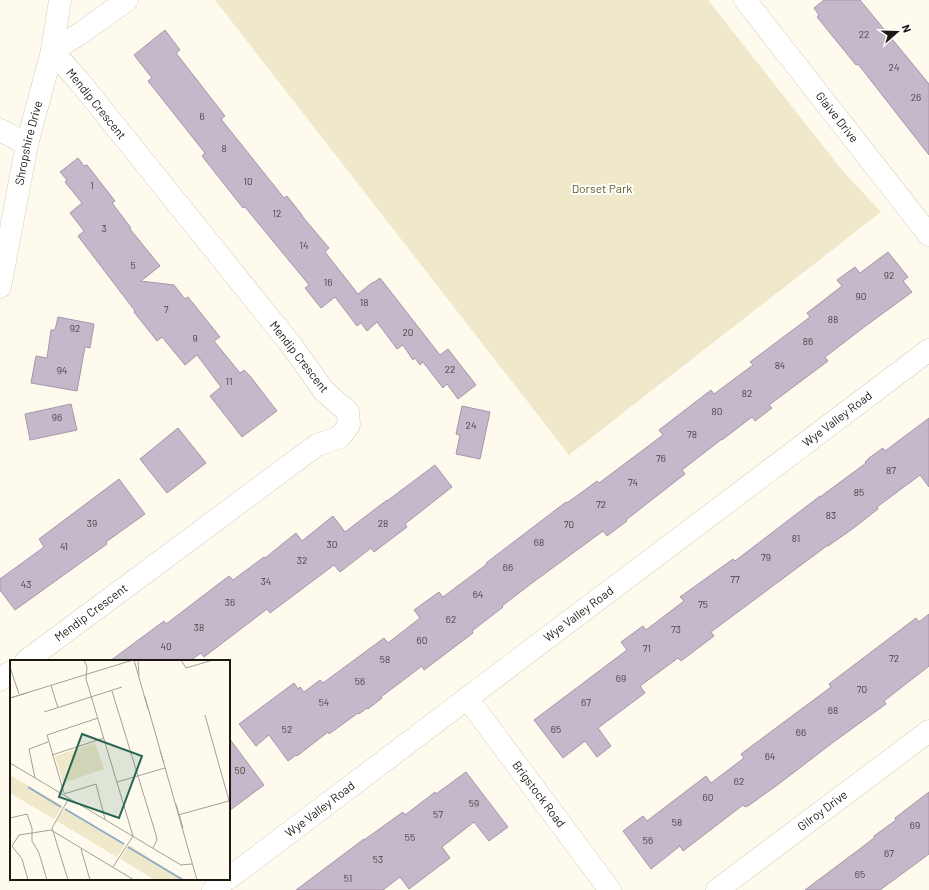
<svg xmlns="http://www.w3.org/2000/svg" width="929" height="890" viewBox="0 0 929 890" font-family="Barlow,sans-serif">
  <rect width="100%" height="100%" fill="#fefbee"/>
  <path fill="#f0e8ca" d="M215,0h493l134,170 39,42 -312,243z"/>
  <path fill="#c5b8ca" stroke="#a497a9" d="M824,0h36l69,84v71l-71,-91 -2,1 -39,-48 2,-2 -5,-7z
    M165,30l15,20 -4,3 49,63 -4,3 63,79 3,-2 15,19v1l27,32 -4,4 33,42 15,-12v1l7,-5 60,77 8,-6 28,36 -18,14 -11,-15 -4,4 -20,-26 -3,3 -5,-7 -2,2 -10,-15 -6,4 -20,-27 -10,9 -6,-8 -4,3 -22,-29 -14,11 -16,-20 4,-3 -64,-78 -2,1 -41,-52 3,-3 -57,-72 4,-3 -18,-23z
    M78,158l6,8 3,-1 28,36 -3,2 19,25 -1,1 30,37 -19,15 33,4 11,14 3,-2 32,40 -6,4 26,32 4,-3 6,6 27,35 -35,26 -32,-41 11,-9 -24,-32 -12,10 -23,-28 -5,4 -23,-29 1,-1 -57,-75 6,-5 -14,-18 12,-10 -17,-21 2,-2 -7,-8z
    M888,252l20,25 -5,4 9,11 -45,33 -42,32 3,4 -59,44 3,3 -17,13 -3,-4 -30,23v-1l-40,31 3,4 -59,46 1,1 -20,15 -4,-5 -71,52 -30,23 1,1 -31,24 1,2 -49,37 -2,-4 -41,31 1,1 -14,11 -1,-1 -8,6 -1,-1 -29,21 -1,-2 -31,24 -1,-1 -8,6 -19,-26 -13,11 -17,-22 55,-41 4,6 2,-2 4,5 16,-12 3,3 61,-45 4,5 32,-25 -6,-8 25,-18 4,5 44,-33 -1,-1 80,-61 1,1 30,-22 2,2 64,-48 -4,-5 52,-40 3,4 39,-29 -3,-3 60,-45 -3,-4 35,-27 -5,-6 18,-13 5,6z
    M58,317l36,7 -4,24 -5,-1 -8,44 -46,-8 5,-27 11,2 4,-28h4z
    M71,404l6,26 -47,10 -5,-26z
    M462,406l28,6 -10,47 -24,-5 4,-19 -4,-1z
    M929,418v69l-9,-12 -43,32 1,2 -27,21 -23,16v-1l-117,87 3,4 -33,25 -3,-3 -38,28 5,7 -47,35 13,18 -14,11 -12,-16 -22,17 -29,-38 93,-70 -6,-8 22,-16 3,4 38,-29 -4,-4 53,-38 2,2 85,-65v1l46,-34 -1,-1 4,-4 14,-10 2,3z
    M178,428l28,35 -39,30 -27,-34z
    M435,465l17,22 -47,37 2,3 -33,25 -3,-4 -31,24 -6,-7 -64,48 -3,-4 -63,48 -3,-4 -11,8h-80l54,-40 2,3 63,-48 4,4 31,-23 1,1 31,-25 6,8 31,-25 12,16 42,-32v1z
    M119,479l26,35 -39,28 1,2 -92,66 -15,-20v-11l44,-32 -5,-8z
    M929,614v52l-45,35 2,3 -51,37 -59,45 -28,20h-1l-2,1 -2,-2 -60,46 -3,-5 -29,23 -28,-38 20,-15 4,5 59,-45 5,7 33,-25 -3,-4 90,-67 -2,-3 87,-66 3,4z
    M229,738l35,47 -35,26z
    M466,772l42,55 -19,14 -15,-19 -32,25 8,11 -41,31 -9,-12 -17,13h-87l68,-51v1l39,-28 2,3 30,-23 1,2z
    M929,792v62l-49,36h-75l60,-45 10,-8 -1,-1 22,-16 -1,-2z"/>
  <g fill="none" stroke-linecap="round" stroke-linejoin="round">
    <g stroke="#d4ceba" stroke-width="23">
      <g id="minor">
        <path id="s1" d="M745,0l184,235"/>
        <path d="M52,51l29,-18 46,-33"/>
        <path d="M0,130l27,14"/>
        <path id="s2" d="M0,287l27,-143 25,-93 8,-51"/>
        <path id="s3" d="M26,661l291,-216 23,-8 9,-12 -1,-13 -24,-21 -32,-45 -213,-265 -27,-30"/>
        <path d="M0,680l11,-8"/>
        <path id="s4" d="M467,698l143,192"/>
        <path id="s5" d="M229,878l700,-528"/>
        <path d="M213,890l14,-11"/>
        <path id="s6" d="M717,890l212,-159"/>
      </g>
    </g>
    <use href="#minor" stroke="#fff" stroke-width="22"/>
  </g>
  <g text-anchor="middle" stroke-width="4" stroke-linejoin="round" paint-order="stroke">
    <g font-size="10" fill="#46413f">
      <text x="864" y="38">22</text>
      <text x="894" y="71">24</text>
      <text x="916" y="101">26</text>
      <text x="202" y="120">6</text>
      <text x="224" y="152">8</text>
      <text x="248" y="185">10</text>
      <text x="92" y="189">1</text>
      <text x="277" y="217">12</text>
      <text x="104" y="232">3</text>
      <text x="304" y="249">14</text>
      <text x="133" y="269">5</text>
      <text x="889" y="279">92</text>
      <text x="328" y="286">16</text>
      <text x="861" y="300">90</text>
      <text x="364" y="306">18</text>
      <text x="166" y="313">7</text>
      <text x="833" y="323">88</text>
      <text x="75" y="332">92</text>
      <text x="408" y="336">20</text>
      <text x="195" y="342">9</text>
      <text x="808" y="345">86</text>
      <text x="780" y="369">84</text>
      <text x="450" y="373">22</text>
      <text x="62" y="374">94</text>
      <text x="229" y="385">11</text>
      <text x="747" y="397">82</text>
      <text x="717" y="415">80</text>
      <text x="57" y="421">96</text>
      <text x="471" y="429">24</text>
      <text x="692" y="438">78</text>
      <text x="661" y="462">76</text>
      <text x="891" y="474">87</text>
      <text x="633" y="486">74</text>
      <text x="859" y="496">85</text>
      <text x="601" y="508">72</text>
      <text x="831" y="519">83</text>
      <text x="92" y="527">39</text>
      <text x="383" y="527">28</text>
      <text x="569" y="528">70</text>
      <text x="796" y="542">81</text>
      <text x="539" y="546">68</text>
      <text x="332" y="548">30</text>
      <text x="64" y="550">41</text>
      <text x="766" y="561">79</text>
      <text x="302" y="564">32</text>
      <text x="508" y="571">66</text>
      <text x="735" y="583">77</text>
      <text x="266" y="585">34</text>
      <text x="26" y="588">43</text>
      <text x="478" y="598">64</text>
      <text x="230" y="606">36</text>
      <text x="703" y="608">75</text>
      <text x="451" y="623">62</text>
      <text x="199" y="631">38</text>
      <text x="676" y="633">73</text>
      <text x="422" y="644">60</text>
      <text x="166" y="650">40</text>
      <text x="647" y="652">71</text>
      <text x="894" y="662">72</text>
      <text x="385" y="663">58</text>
      <text x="621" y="682">69</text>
      <text x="360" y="685">56</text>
      <text x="862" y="693">70</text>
      <text x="324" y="706">54</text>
      <text x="586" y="706">67</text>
      <text x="833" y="714">68</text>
      <text x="287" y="733">52</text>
      <text x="556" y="733">65</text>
      <text x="801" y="736">66</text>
      <text x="770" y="760">64</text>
      <text x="240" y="774">50</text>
      <text x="739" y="785">62</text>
      <text x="708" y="801">60</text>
      <text x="474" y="807">59</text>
      <text x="438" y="818">57</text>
      <text x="677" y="826">58</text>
      <text x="915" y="829">69</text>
      <text x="410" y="841">55</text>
      <text x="648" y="844">56</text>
      <text x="889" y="857">67</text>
      <text x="378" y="863">53</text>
      <text x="860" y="878">65</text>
      <text x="348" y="882">51</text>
    </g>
    <g font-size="12" fill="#1b1911" stroke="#fff">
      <text transform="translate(96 104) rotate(51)" y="4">Mendip Crescent</text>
      <text dy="4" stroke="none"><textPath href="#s1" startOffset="149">Glaive Drive</textPath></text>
      <text dy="4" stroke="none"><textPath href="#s2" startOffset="147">Shropshire Drive</textPath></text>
      <text transform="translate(299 357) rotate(52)" y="4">Mendip Crescent</text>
      <text dy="4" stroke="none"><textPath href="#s5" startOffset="762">Wye Valley Road</textPath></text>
      <text dy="4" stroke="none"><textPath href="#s3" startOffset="81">Mendip Crescent</textPath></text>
      <text dy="4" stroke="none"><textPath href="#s5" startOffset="438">Wye Valley Road</textPath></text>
      <text dy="4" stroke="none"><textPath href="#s4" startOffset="120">Brigstock Road</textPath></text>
      <text dy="4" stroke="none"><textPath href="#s5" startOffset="114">Wye Valley Road</textPath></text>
      <text dy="4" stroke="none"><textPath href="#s6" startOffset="132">Gilroy Drive</textPath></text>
    </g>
    <g font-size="12" fill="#645720" stroke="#fff">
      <text x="602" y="193">Dorset Park</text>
    </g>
  </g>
  <g transform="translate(10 660)">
    <rect width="220" height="220" fill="#fefbee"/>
    <path d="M85,83l9,26 -41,14 -8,-27zM0,115l53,31 -9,13 -44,-26zM55,148l60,36 -8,13 -60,-36zM119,185l38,24 19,11h-31l-35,-21z" fill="#f0e8ca"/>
    <path fill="none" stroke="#91adc4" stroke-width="2" d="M18,127l33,20M55,149l59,35M118,187l55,33"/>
    <path fill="none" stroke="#a3a196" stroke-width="1" d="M74,0l3,7 -1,12 47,157 -20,31M124,0l14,49M128,0l1,16M171,0l5,8 27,-8M0,7l9,27M41,25l7,23M102,31l44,144 1,5 -4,8M135,37l52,183M0,38l123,-38M0,38l17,-5M34,52l78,-25M195,55l25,89M150,91l4,12M42,95l52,-17M0,103l171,102 11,-1M25,118l-6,-29 19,-7M107,122l48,-14M54,133l-17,-58 51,-17M54,134l32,-10 9,35M166,144l7,24M168,155l51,-14M0,158l17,-4 5,14v13l7,12 8,27M2,186l7,-11 32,-5 83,50M2,186l10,13 6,21M71,189l9,31M58,220l-16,-52 17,-30"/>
    <path fill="#266552" fill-opacity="0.15" stroke="#266552" stroke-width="2" d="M72,74l60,22 -23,62 -60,-21z"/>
    <rect width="220" height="220" fill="none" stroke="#1b1911" stroke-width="2"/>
  </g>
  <g transform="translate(897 32) rotate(70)" stroke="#ffffff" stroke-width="3" paint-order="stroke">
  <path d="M0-3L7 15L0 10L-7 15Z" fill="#1b1911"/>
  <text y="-6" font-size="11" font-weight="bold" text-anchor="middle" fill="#1b1911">N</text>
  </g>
</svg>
